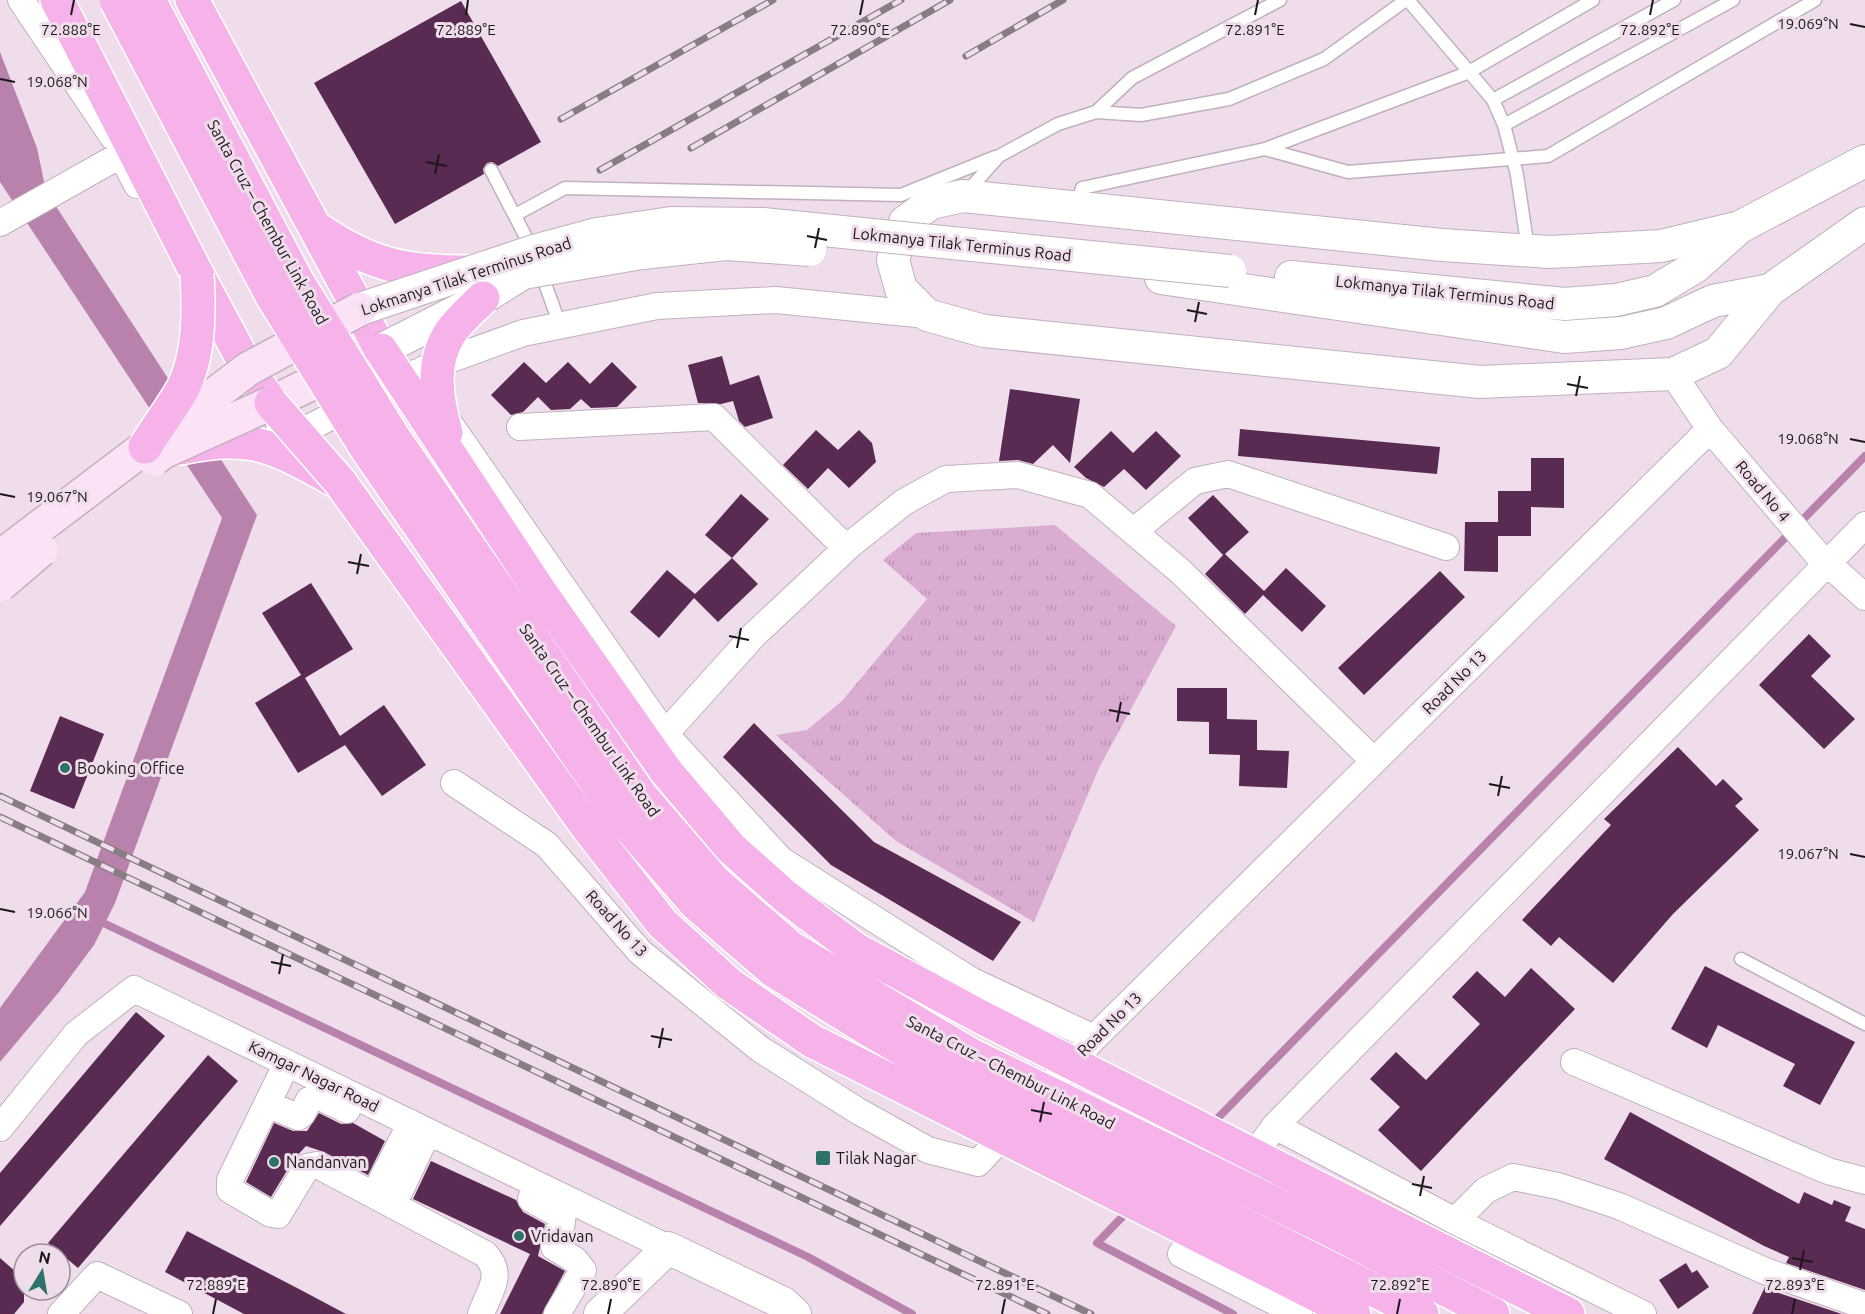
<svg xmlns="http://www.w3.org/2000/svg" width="1865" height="1314" viewBox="0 0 1865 1314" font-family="Ubuntu,sans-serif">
  <defs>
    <pattern id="grass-tufts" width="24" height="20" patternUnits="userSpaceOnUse" patternTransform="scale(1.5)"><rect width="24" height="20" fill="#dbacd2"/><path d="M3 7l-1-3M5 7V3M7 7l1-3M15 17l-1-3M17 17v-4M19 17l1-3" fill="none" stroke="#bc93b4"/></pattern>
  </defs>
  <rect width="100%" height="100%" fill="#efddeb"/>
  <path fill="url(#grass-tufts)" d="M1055,525l121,101 -77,142 -65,154 -138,-81 -120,-106 31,-5 35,-29 85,-102 -44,-39 33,-27z"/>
  <path fill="#b882ad" d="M0,52l37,96 9,43 211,324 -142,388 -21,42 -35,47 -59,70v-54l85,-116 137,-374 -222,-336z"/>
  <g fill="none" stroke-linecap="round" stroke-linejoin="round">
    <path stroke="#b882ad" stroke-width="8" d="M97,920l711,337 104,57
      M1212,1124l653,-668
      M1129,1210l-32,33 136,71"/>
  </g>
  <path fill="#592b52" d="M461,1l80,141 -43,24 -6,-4 -5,1 -4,6 1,5 -89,50 -81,-141z
    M722,356l8,29 29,-10 14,43 -28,9 -6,-6 -6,-20 -12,3 -23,-1 -10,-38z
    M524,362l22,21 22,-21 22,22 22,-22 25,25 -20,20 -26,1 -10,-9 -11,10 -19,1 -13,-13 -15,15 -12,3 -20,-20z
    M1010,389l70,10 -10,64 -17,-18 -20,19 -15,-4 -19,1z
    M1240,429l200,18 -3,27 -199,-18z
    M816,430l22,20 21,-20 13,13 4,19 -27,26 -21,-20 -20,21 -25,-24z
    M1111,431l22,22 23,-22 25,25 -35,34 -22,-21 -20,18 -18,-9 -12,-11z
    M1531,458h33v50l-33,-1v29h-33v36l-34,-1 1,-49h33v-31h33z
    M741,494l28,25 -37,39 26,26 -40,38 -24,-24 -35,40 -29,-26 37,-42 28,24 37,-36 -27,-23z
    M1213,495l36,37 -24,22 39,37 22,-23 40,38 -24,26 -39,-37 -18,19 -40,-40 18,-19 -35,-37z
    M1440,571l25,26 -101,98 -26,-27z
    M311,583l42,66 -48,29 35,58 44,-31 42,60 -44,31 -37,-51 -47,28 -43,-70 46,-28 -39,-62z
    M1809,634l22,22 -20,20 44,43 -31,30 -65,-64z
    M1177,688h50v31l30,1v30l32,1 -2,37 -48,-2 1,-31 -31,-1v-32l-32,-1z
    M60,716l44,18 -30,75 -44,-18z
    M754,723l120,119 147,80 -28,39 -162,-96 -108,-108z
    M1678,747l38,39 7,-7 20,20 -8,7 24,24 -86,84 -60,69 -54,-46 -8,9 -29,-26 89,-95 -7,-6z
    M1705,966l150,76 -35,63 -37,-19 12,-22 -77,-39 -11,23 -36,-19z
    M1531,968l44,41 -154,162 -43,-41 22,-23 -30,-28 26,-27 30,28 54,-56 -28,-27 25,-26 28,26z
    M136,1012l29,24 -165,190v-53z
    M208,1055l30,26 -160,187 -30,-25z
    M1630,1112l169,92 5,-12 28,13 2,-5 17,7 -6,14 20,8v61l-79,-27 3,-6 -25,-11 -160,-87z
    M319,1113l22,11 12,-1 32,18 -17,34 -44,-23 -18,-6 -12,13 -23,38 -25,-15 28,-59 19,8h14z
    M431,1161l85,39 7,12 22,12 -7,32 27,15 -23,43h-42l30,-60 -117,-55z
    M187,1231l112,58 47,25h-102l-79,-42z
    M0,1258l24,21v23l-10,12h-14z
    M1686,1263l6,10 5,-3 12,17 -31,22 -19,-29z
    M1765,1287l8,4 69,23h-90z"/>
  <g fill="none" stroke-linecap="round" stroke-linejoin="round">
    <g stroke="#c1b0bd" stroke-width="15">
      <path id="service" d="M1408,0l85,100 11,25 13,50 11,74
        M1493,100l181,-100
        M1096,112l36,-34 148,-78
        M1504,125l229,-125
        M1265,149l83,23 200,-16 267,-156
        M491,170l42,81
        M966,193l33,-37 59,-32 38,-12 45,3 88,-16 95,-40 82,-59
        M1077,206l5,-18 183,-39 202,-76 126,-73
        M515,215l50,-27 336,7 94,-38
        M540,270l20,55
        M1741,959l124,65"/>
    </g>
    <g stroke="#c1b0bd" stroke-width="28">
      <path id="minor" d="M21,0l92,137
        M0,223l117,-66 6,1 14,27
        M424,369l99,-36 134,-27 119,-6 151,15
        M1673,374l37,55 107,125 48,43
        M440,410l225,324 116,126 191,121 122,57
        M520,427l194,-10 132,131
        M279,429l24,2 111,-58 2,3
        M1134,531l61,-50 33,-7 218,73
        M665,734l89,-99 97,-91 53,-42 42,-23 72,-4 72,20 90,76 194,190
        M454,783l93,62 93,107 120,97 98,62 70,39 50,13 116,-125 616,-609
        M1574,1062l254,109 37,10
        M287,1063l-57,117v10l41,24 7,1 29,-48 10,-2 168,89c20,21 4,37 -4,60
        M267,1104l31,13 4,-3 7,-14 11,-3 27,13
        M1275,1126l180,95 188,93
        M0,1128l76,-94 58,-45 534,259
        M374,1195l37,-72
        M531,1199l31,17c2,12 -9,20 -8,31l21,13 8,10 -26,44
        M393,1205l35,-73
        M1455,1221l31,-31 27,-13 45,9 61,20 146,65 100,35
        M61,1314l36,-39 82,39
        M1299,1314l-118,-60 94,-128 590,-601"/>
    </g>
    <g stroke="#c1b0bd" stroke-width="34">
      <path id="tertiary" d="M1740,227l-79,19 -111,6 -108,-7 -479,-49 -32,7 -26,19 -12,38 8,29 26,26 57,16 496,51 193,-8 45,-21 52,-63
        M1291,277l274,27 51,-4 39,-9 40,-24 45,-40 125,-66
        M1161,278l403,59 57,-4 45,-10 47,-22 57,-11 95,-67
        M600,1314l68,-66 115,55 12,11"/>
    </g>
    <g stroke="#c1b0bd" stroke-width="36">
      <path id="secondary" d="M271,403l110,-53"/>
    </g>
    <g stroke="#fff" stroke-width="36">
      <path id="trunk" d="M57,0l140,274 51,95 23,34
        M192,0l189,350
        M319,230c53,36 86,42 149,42
        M181,448c72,-16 95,0 157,34
        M1346,1202l222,112
        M1332,1231l161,83
        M1318,1262l104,52
        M1305,1289l49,25"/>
    </g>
    <use href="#service" stroke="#fff" stroke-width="12"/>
    <use href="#minor" stroke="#fff" stroke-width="26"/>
    <use href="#tertiary" stroke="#fff" stroke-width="32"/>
    <use href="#secondary" stroke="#fce2f7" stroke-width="33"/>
    <use href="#trunk" stroke="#f6b3ea" stroke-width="33"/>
    <g stroke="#887c85" stroke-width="7">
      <path id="rail" d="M966,56l97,-56
        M561,119l212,-119
        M691,148l259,-148
        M600,170l301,-170
        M0,796l1091,518
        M0,817l1047,497"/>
    </g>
    <use href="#rail" stroke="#efddeb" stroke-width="4.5" stroke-dasharray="14" stroke-linecap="butt"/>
    <g stroke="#c1b0bd" stroke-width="34" stroke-linecap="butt">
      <path id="tertiary-bridge" d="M360,309l174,-58 63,-17 74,-11 92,1 467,47
        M381,350l102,-52 40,-25 119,-20 84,-9 84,6"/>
    </g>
    <g stroke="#c1b0bd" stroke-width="36" stroke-linecap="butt">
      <path id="secondary-bridge" d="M154,459l9,-7 108,-49
        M0,557l248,-188 112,-60
        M0,585l41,-35"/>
    </g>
    <g stroke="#fff" stroke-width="36" stroke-linecap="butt">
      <path id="trunk-bridge" d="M116,0l156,296 96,155 250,363 77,89 79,68 92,57 91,53 361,181
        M149,0l148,281 95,154 249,361 74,86 76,66 180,107 361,176
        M381,350l160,243 125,178 65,77 55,49 69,52 128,69 363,184
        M271,403l69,79 248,346 74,95 67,61 83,57 493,248
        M446,433c-9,-33 -16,-69 4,-100 9,-13 22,-24 33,-35
        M145,447c12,-20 27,-39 38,-59 17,-34 16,-78 14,-114"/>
    </g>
    <use href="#tertiary-bridge" stroke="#fff" stroke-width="32"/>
    <use href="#secondary-bridge" stroke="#fce2f7" stroke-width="33"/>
    <use href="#trunk-bridge" stroke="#f6b3ea" stroke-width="33"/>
  </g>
  <path fill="none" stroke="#1d171c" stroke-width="2" d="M71,15l3,-15M466,15l2,-15M860,15l3,-15M1255,15l3,-15M1650,15l3,-15M1850,24l15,3M0,79l15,3M426,162l21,4M435,174l4,-20M807,236l20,4M815,248l4,-20M1187,310l20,4M1195,322l4,-20M1567,384l21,4M1576,396l4,-20M1850,439l15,3M0,494l15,3M348,562l21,4M357,574l4,-20M729,636l20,4M737,648l4,-20M1109,710l21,4M1117,722l4,-20M1489,784l21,4M1498,796l4,-20M1850,854l15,3M0,909l15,3M271,962l20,4M279,974l4,-20M651,1036l21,4M659,1048l4,-20M1031,1110l21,4M1040,1122l4,-20M1412,1184l20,4M1420,1196l4,-20M1792,1258l21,4M1800,1270l4,-20M213,1314l3,-15M608,1314l3,-15M1002,1314l3,-15M1397,1314l3,-15M1792,1314l3,-15"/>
  <g fill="#2d736a" stroke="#efddeb" stroke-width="2">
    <circle cx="65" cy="768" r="6"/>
    <rect x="815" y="1150" width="16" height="16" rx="3"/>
    <circle cx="274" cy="1162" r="6"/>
    <circle cx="519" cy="1236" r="6"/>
  </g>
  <g text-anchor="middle" stroke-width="6" stroke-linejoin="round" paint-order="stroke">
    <g font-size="16" fill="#1d171c" stroke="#efddeb">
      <text transform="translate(268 222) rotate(61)" y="6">Santa Cruz – Chembur Link Road</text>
      <text transform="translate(962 244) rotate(6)" y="6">Lokmanya Tilak Terminus Road</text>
      <text transform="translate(466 276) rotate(-18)" y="6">Lokmanya Tilak Terminus Road</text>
      <text transform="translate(1445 292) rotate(6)" y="6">Lokmanya Tilak Terminus Road</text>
      <text transform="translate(1763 491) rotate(50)" y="6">Road No 4</text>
      <text transform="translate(1454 682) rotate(-45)" y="6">Road No 13</text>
      <text transform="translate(590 720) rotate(55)" y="6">Santa Cruz – Chembur Link Road</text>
      <text transform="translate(617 923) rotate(48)" y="6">Road No 13</text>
      <text transform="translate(1109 1024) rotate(-45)" y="6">Road No 13</text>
      <text transform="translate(1011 1072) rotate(27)" y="6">Santa Cruz – Chembur Link Road</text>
      <text transform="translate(314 1076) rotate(26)" y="6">Kamgar Nagar Road</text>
    </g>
    <g font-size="16" fill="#1d171c" stroke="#efddeb" text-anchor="start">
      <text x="77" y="774">Booking Office</text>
      <text x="836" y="1164">Tilak Nagar</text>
      <text x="286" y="1168">Nandanvan</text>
      <text x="531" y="1242">Vridavan</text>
    </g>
  </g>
  <g font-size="15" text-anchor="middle" fill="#1d171c" stroke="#efddeb" stroke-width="6" stroke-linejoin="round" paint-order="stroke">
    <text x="1808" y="29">19.069°N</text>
    <text x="71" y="35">72.888°E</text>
    <text x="466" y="35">72.889°E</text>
    <text x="860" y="35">72.890°E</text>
    <text x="1255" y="35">72.891°E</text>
    <text x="1650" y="35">72.892°E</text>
    <text x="57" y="87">19.068°N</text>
    <text x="1808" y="444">19.068°N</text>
    <text x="57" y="502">19.067°N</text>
    <text x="1808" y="859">19.067°N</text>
    <text x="57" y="918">19.066°N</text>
    <text x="216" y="1290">72.889°E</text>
    <text x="611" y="1290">72.890°E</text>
    <text x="1005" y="1290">72.891°E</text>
    <text x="1400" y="1290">72.892°E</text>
    <text x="1795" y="1290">72.893°E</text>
  </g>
  <g transform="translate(42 1272) rotate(11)"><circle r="28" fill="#efddeb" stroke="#9b8e98" stroke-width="1.5"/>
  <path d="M0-4.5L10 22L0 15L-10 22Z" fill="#2d736a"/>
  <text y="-9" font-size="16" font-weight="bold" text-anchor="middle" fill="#1d171c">N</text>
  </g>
</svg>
